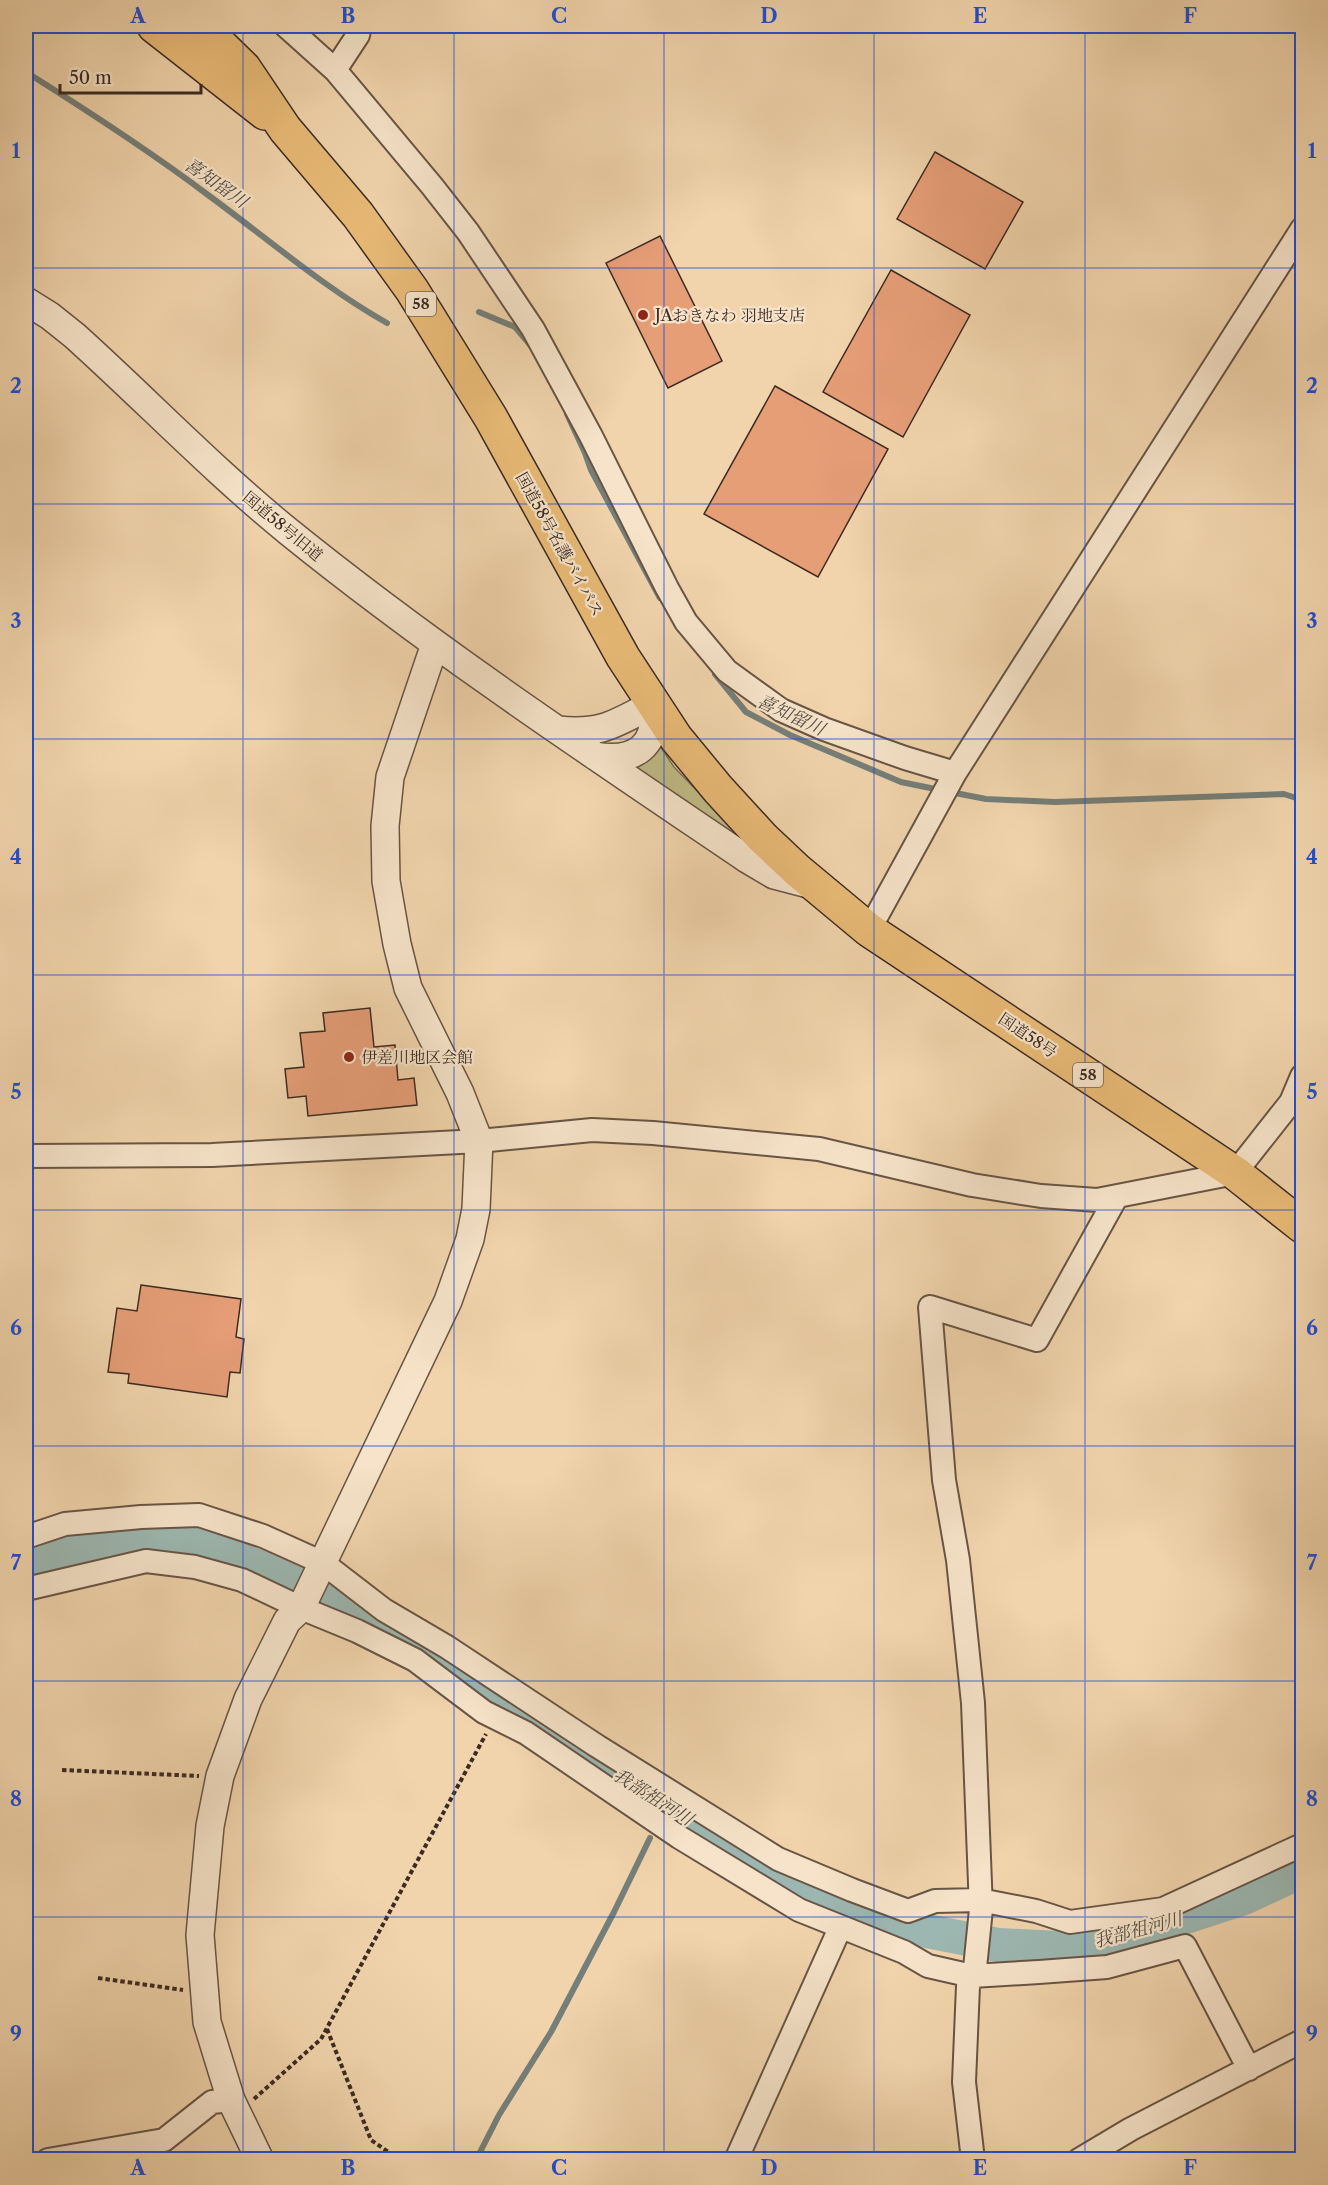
<svg xmlns="http://www.w3.org/2000/svg" width="1328" height="2185" viewBox="0 0 1328 2185" font-family="'Libre Caslon Text','Noto Serif JP',serif">
  <rect width="100%" height="100%" fill="#f1d4ac"/>
  <filter id="stains"><feTurbulence type="fractalNoise" baseFrequency=".00333" numOctaves="4"/><feColorMatrix values="0 0 0 0 .2 0 0 0 0 .09 0 0 0 0 .02 0 0 0 .5 -.17"/></filter>
  <radialGradient id="worn" r=".72"><stop offset=".6" stop-color="#630" stop-opacity="0"/><stop offset="1" stop-color="#630" stop-opacity=".3"/></radialGradient>
  <path fill="#c0bb86" stroke="#7e7355" stroke-width="1.5" d="M658,743l16,24 73,75 4,7 -131,-82z"/>
  <g fill="none" stroke-linecap="round" stroke-linejoin="round">
    <path stroke="#757f79" stroke-width="6" d="M26,72c62,39 124,79 182,123 59,43 115,92 179,128
      M479,312l36,15 17,20
      M567,414l18,39 6,17 69,128
      M715,674l31,38 44,23 111,47 39,8
      M950,792l36,7 69,3 229,-8 18,6
      M663,1806l1,-1
      M476,2160l23,-45 52,-83 63,-120 36,-74"/>
    <path stroke="#9cb7b1" stroke-width="34" d="M26,1564l76,-21 49,-2 41,2 58,20 69,31 81,43 383,243 60,26 79,24 76,15 62,3 64,-11 120,-39 58,-27"/>
  </g>
  <path fill="#e69e77" stroke="#3b2b24" stroke-width="1.5" d="M935,152l88,50 -38,67 -88,-50z
    M660,236l62,125 -54,27 -62,-125z
    M891,270l79,45 -67,122 -80,-45z
    M775,386l113,63 -70,128 -114,-63z
    M370,1008l4,39 21,-2 3,35 16,-2 3,27 -109,11 -2,-20 -18,2 -3,-29 19,-2 -4,-34 25,-2 -2,-18z
    M141,1285l100,14 -5,38 8,2 -4,34 -10,-1 -3,25 -99,-14 1,-9 -21,-2 9,-64 20,3z"/>
  <g fill="none" stroke-linecap="round" stroke-linejoin="round">
    <g stroke="#685546" stroke-width="26">
      <path id="minor" d="M286,26l49,44 97,116 36,46 65,97 58,107 76,152 19,34 41,49 54,39 43,19 81,29 50,15
        M335,70l23,-35 2,-9
        M869,930l86,-157 347,-544
        M26,1156l186,-1 267,-14 113,-11 61,3 166,16 153,36 69,11 56,4 138,-27 56,-71 11,-26
        M26,1537l39,-13 76,-7 58,-2 64,21 60,27 61,47 63,37 150,99 181,113 74,31 56,21 27,-10 45,-1 56,11 34,11 93,-13 139,-64
        M26,1589l120,-28 49,6 47,13 59,28 56,23 58,29 69,52 42,21 153,104 120,73 105,42 24,14 44,10 67,-4 68,-5 78,-21 64,123
        M48,2160l116,-20 48,-38 19,-2
        M736,2160l104,-232
        M973,2160l-9,-78 4,-96 7,-18 6,-59 -8,-206 -15,-143 -14,-80 -14,-173 107,33 80,-144
        M1079,2160l52,-31 171,-88"/>
    </g>
    <g stroke="#685546" stroke-width="30">
      <path id="tertiary" d="M26,301l24,15 25,20c72,65 139,135 214,196 146,118 303,222 458,327l27,16 42,11
        M558,730c44,5 58,-7 95,-26 6,42 -18,59 -58,52
        M260,2160l-29,-60 -24,-78 -7,-87 10,-109 10,-50 28,-77 39,-78 14,-13 147,-307 22,-62 6,-30 3,-68 -19,-48 -52,-105 -11,-44 -11,-63 -1,-55 5,-49 45,-133"/>
    </g>
    <g stroke="#3b2b24" stroke-width="36">
      <path id="trunk" d="M154,26l111,87
        M201,26l43,42 41,61 73,86 54,75 79,128 132,239 53,81 42,51 44,48 35,33 72,60 366,243 67,53"/>
    </g>
    <path stroke="#3b2b24" stroke-width="4" stroke-dasharray="4.5 3" stroke-linecap="butt" d="M62,1770l137,6
      M98,1978l85,12
      M327,2029l44,111 29,20
      M254,2099l67,-60 165,-305"/>
    <use href="#minor" stroke="#f6e3c9" stroke-width="22"/>
    <use href="#tertiary" stroke="#f6e3c9" stroke-width="27"/>
    <use href="#trunk" stroke="#e8ba76" stroke-width="33"/>
  </g>
  <path fill="none" stroke="#1d4ed8" stroke-width="1.5" stroke-opacity="0.55" d="M243,26v2134M454,26v2134M664,26v2134M874,26v2134M1085,26v2134M26,268h1276M26,504h1276M26,739h1276M26,975h1276M26,1210h1276M26,1446h1276M26,1681h1276M26,1917h1276"/>
  <g fill="#8f2418" stroke="#f6e3c9" stroke-width="2">
    <circle cx="643" cy="315" r="6"/>
    <circle cx="349" cy="1057" r="6"/>
  </g>
  <g text-anchor="middle" stroke-width="4.5" stroke-linejoin="round" paint-order="stroke">
    <g fill="#f6e3c9" stroke="#736256" stroke-width="1.5">
      <rect x="406" y="292" width="30" height="24" rx="4.5"/>
      <rect x="1073" y="1063" width="30" height="24" rx="4.5"/>
    </g>
    <g font-size="15" font-weight="bold" fill="#3b2b24">
      <text x="421" y="309">58</text>
      <text x="1088" y="1080">58</text>
    </g>
    <g font-size="16" fill="#3b2b24" stroke="#f6e3c9" text-anchor="start">
      <text x="655" y="321">JAおきなわ 羽地支店</text>
      <text x="361" y="1063">伊差川地区会館</text>
    </g>
    <g font-size="16" fill="#3b2b24" stroke="#f6e3c9">
      <text transform="translate(283 526) rotate(40)" y="6">国道58号旧道</text>
      <text transform="translate(560 544) rotate(61)" y="6">国道58号名護バイパス</text>
      <text transform="translate(1028 1035) rotate(34)" y="6">国道58号</text>
    </g>
    <g font-size="18" font-style="italic" fill="#534e47" stroke="#f6e3c9">
      <text transform="translate(216 183) rotate(35)" y="6">喜知留川</text>
      <text transform="translate(791 715) rotate(25)" y="6">喜知留川</text>
      <text transform="translate(653 1797) rotate(32)" y="6">我部祖河川</text>
      <text transform="translate(1138 1930) rotate(-15)" y="6">我部祖河川</text>
    </g>
  </g>
  <rect width="1328" height="2185" fill="none" stroke="#f1d4ac" stroke-width="66"/>
  <path d="M60 84v9h141v-9" fill="none" stroke="#3b2b24" stroke-width="3"/>
  <text x="69" y="84" font-size="18" fill="#3b2b24" stroke="#f6e3c9" stroke-width="4.5" paint-order="stroke">50 m</text>
  <rect x="33" y="33" width="1262" height="2119" fill="none" stroke="#1d4ed8" stroke-width="2"/>
  <g font-size="20" text-anchor="middle" font-weight="bold" fill="#1d4ed8">
    <text x="138" y="23">A</text>
    <text x="348" y="23">B</text>
    <text x="559" y="23">C</text>
    <text x="769" y="23">D</text>
    <text x="980" y="23">E</text>
    <text x="1190" y="23">F</text>
    <text x="16" y="158">1</text>
    <text x="1312" y="158">1</text>
    <text x="16" y="393">2</text>
    <text x="1312" y="393">2</text>
    <text x="16" y="628">3</text>
    <text x="1312" y="628">3</text>
    <text x="16" y="864">4</text>
    <text x="1312" y="864">4</text>
    <text x="16" y="1099">5</text>
    <text x="1312" y="1099">5</text>
    <text x="16" y="1335">6</text>
    <text x="1312" y="1335">6</text>
    <text x="16" y="1570">7</text>
    <text x="1312" y="1570">7</text>
    <text x="16" y="1806">8</text>
    <text x="1312" y="1806">8</text>
    <text x="16" y="2041">9</text>
    <text x="1312" y="2041">9</text>
    <text x="138" y="2175">A</text>
    <text x="348" y="2175">B</text>
    <text x="559" y="2175">C</text>
    <text x="769" y="2175">D</text>
    <text x="980" y="2175">E</text>
    <text x="1190" y="2175">F</text>
  </g>
  <rect width="100%" height="100%" filter="url(#stains)"/>
  <rect width="100%" height="100%" fill="url(#worn)"/>
</svg>
